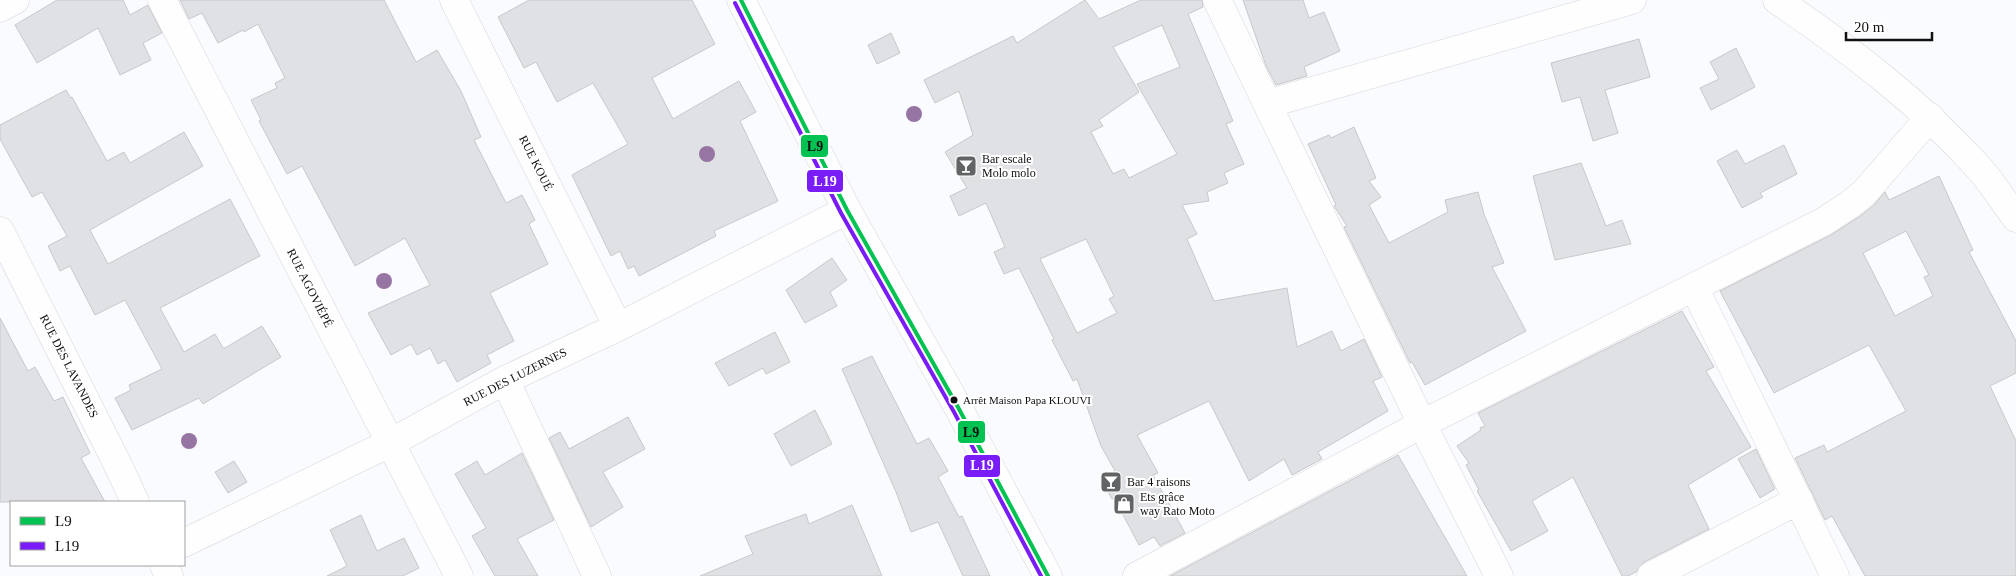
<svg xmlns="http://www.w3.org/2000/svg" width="2016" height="576" viewBox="0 0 2016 576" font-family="Georgia,serif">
  <rect width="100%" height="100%" fill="#f9fbfe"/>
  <path fill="#e0e1e4" stroke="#c8c8cb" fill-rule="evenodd" d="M57,0h66l7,15 18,-10 14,28 -19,10 8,17 -31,15 -22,-47 -61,35 -22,-38z
    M180,0h204l32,62 21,-12 24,41 20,46 -7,3 32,63 16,-8 13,25 -6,4 19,40 -58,29 24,48 -27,14 4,8 -34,19 -12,-22 -7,4 -8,-16 -13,7 -6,-11 -20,11 -23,-42 62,-28 -25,-47 -50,28 -53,-100 -15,8 -28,-53 2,-1 -10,-20 26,-12 -2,-5 10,-5 -27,-54 -14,8 -1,-2 -25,13 -16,-30 -13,6z
    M529,0h163l23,44 -63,34 21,41 66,-38 17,31 -16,9 38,80 -64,30 2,5 -77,40 -5,-10 -6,3 -8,-18 -9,5 -39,-81 56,-31 -35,-61 -36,19 -21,-40 -12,6 -26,-51z
    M1085,0l14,19 42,-19h61l1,7 -15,7 45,107 -7,3 18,40 -20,9 4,10 -21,9 2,9 -27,4 15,29 -10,5 27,62 73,-13 10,59 35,-16 9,20 23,-12 18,38 -9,4 15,30 -70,41 4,7 -30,16 -8,-16 -35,22 -40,-80 -72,34 21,38 -5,2 32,58 -25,13 -6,-9 -15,8 -25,-47 -2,1 -11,-20 14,-8 -14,-25 -24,-67 -4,2 -21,-41 2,-1 -35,-71 -15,6 -10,-22 11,-5 -19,-44 -27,13 -9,-20 17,-8 -22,-36 28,-17 -14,-44 -24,12 -11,-23 89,-44 4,7zM1162,25l18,42 -43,17 40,70 -48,24 -5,-9 -11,5 -22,-42 12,-6 -4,-6 40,-28 -26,-45zM1086,239l28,57 -5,3 8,14 -40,20 -37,-74z
    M1243,0h60l6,18 15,-6 16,39 -36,16 3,9 -31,9 -10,-19z
    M891,33l9,20 -23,11 -9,-19z
    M1639,39l11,38 -45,13 13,43 -25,8 -13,-44 -18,5 -11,-39z
    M1736,48l19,39 -44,23 -11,-22 19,-9 -9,-17z
    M66,90l5,8 1,-1 35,64 17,-9 6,11 54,-31 19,34 -113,64 18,34 122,-65 30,57 -100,52 24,44 31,-18 8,14h2l37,-22 19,31 -78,47 -4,-6 -67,32 -17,-32 16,-8 -2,-5 33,-16 -37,-69 -30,15 -25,-49 -10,5 -12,-25 19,-10 -25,-44 -10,5 -32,-58v-14z
    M1354,127l22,51 -7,3 12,16 -12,8 20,38 59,-31 -3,-12 33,-8 6,22 20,49 -12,4 34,64 -101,54 -13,-23 -2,1 -66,-136 3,-1 -13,-20 2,-1 -28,-61 21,-9 2,3z
    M1784,145l13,29 -37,19 3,4 -21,11 -25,-47 20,-11 8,14z
    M1581,163l25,63 16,-6 9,24 -76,16 -22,-84z
    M1939,176l34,74 -4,2 47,89v32l-26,13 26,55v135h-151l-33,-60 -7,4 -30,-62 29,-13 3,7 79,-41 -37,-66 -95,48 -54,-102 111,-56 28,-18 15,-12 11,-13 4,8zM1906,231l23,44 -5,2 9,19 -38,20 -32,-63z
    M832,258l15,22 -17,12 7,14 -32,17 -19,-33z
    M1682,311l32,56 -8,4 45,76 -63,38 21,44 -65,33 -8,10 -8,4h-6l-49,-99 -41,24 16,30 -37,20 -34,-60 2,-1 -13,-25 3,-2 -12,-17 24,-16 -1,-2 5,-2 -7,-13z
    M0,318l28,53 7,-4 19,34 9,-4 27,56 -9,5 24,44h-105z
    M775,332l15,30 -24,12 -3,-6 -34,18 -14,-23z
    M872,356l45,88 12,-6 19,33 -10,6 21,40 3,-1 28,60h-27l-25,-54 -27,10 -15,-40 -54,-123z
    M815,410l17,34 -41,22 -17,-32z
    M628,417l17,32 -42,23 20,35 -32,20 -42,-89 11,-6 9,17z
    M1756,449l19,40 -15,9 -22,-39z
    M522,453l32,67 -37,19 21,37h-43l-23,-40 14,-8 -31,-54 22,-13 8,14z
    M1398,455l69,121h-297z
    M234,461l13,21 -19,11 -13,-21z
    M852,505l30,71h-182l53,-22 -8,-18 61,-22 3,10z
    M361,515l16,36 27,-13 15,30 -16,8h-76l20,-10 -17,-36z"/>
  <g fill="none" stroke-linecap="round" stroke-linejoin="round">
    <g stroke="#d4d6d8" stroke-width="29">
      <path id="minor" d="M162,0l297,576
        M454,0l164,327
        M1217,0l205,424 77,152
        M1777,0c72,49 142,102 201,167 14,15 25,34 38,51
        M0,8l15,-8
        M1267,104l365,-104
        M0,231l119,236 16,35
        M1694,287l141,289
        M505,380l92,196
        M184,543l206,-100 115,-63 113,-53 229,-117
        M164,565l5,11
        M1137,576l285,-152 401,-202 26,-17 15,-12 66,-76
        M1651,576l148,-76"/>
    </g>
    <g stroke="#d4d6d8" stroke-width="29">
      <path id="tertiary" d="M741,0l106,210 112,199 89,167"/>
    </g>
    <use href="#minor" stroke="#fefeff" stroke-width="28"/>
    <use href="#tertiary" stroke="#fefeff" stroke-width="28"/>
    <g stroke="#fff" stroke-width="8">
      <path id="bus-1" d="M741,0l106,210 112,199 89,167"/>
    </g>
    <g stroke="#fff" stroke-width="8">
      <path id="bus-2" d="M735,3l106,210 113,199 87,164"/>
    </g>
    <use href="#bus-1" stroke="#02c351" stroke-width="4"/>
    <use href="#bus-2" stroke="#791cf8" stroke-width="4"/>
  </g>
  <g fill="#9775a3">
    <circle cx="914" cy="114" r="8"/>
    <circle cx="707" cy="154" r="8"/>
    <circle cx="384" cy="281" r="8"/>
    <circle cx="189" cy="441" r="8"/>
  </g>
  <defs>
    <g id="bar-square" transform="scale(1.125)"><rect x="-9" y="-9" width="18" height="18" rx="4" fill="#626365" stroke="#fff"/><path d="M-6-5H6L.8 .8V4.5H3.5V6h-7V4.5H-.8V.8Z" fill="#fff"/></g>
    <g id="shop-square" transform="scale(1.125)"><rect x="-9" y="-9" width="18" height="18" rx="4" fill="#626365" stroke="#fff"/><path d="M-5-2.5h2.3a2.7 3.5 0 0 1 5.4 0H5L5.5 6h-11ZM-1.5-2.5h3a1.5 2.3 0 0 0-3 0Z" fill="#fff"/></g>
  </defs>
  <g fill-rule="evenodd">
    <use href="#bar-square" x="966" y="166"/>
    <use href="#bar-square" x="1111" y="482"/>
    <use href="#shop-square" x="1124" y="504"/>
  </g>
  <circle fill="#101113" stroke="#fff" stroke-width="2" cx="954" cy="400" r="4.5"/>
  <g text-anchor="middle" stroke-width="4" stroke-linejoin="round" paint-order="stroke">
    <g font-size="11" fill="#101113" stroke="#fff" text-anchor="start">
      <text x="963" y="404">Arrêt Maison Papa KLOUVI</text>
    </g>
    <g font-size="12" fill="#101113" stroke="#fff" text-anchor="start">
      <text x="982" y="163">Bar escale<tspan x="982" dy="14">Molo molo</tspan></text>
      <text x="1127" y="486">Bar 4 raisons</text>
      <text x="1140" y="501">Ets grâce<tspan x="1140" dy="14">way Rato Moto</tspan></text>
    </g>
    <g font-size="12" fill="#101113" stroke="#fff">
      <text transform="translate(536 163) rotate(63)" y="4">RUE KOUÉ</text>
      <text transform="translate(310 288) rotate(63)" y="4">RUE AGOVIÉPÉ</text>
      <text transform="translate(69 366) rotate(63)" y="4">RUE DES LAVANDES</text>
      <text transform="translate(515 377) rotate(-27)" y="4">RUE DES LUZERNES</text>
    </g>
  </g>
  <g stroke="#fff" stroke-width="2">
    <rect x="800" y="134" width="29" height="24" rx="5" fill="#02c351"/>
    <rect x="806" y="169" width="38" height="24" rx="5" fill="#791cf8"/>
    <rect x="957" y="420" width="29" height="24" rx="5" fill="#02c351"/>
    <rect x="963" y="454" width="38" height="24" rx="5" fill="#791cf8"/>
  </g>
  <g font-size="14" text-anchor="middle" font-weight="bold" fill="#fff">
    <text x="825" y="186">L19</text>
    <text x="982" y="470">L19</text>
  </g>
  <g font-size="14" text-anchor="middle" font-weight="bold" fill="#111">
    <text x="815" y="151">L9</text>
    <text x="971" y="437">L9</text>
  </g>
  <rect x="10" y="501" width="175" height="65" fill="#ffffff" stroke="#9fa0a1"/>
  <rect x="20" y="517" width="25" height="8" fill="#02c351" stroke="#9fa0a1"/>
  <text x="55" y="526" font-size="15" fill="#101113">L9</text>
  <rect x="20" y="542" width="25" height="8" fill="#791cf8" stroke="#9fa0a1"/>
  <text x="55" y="551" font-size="15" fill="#101113">L19</text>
  <path d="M1846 32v8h86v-8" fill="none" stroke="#101113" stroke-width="2.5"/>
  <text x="1854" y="32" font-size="15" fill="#101113" stroke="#ffffff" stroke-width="4" paint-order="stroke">20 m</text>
</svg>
